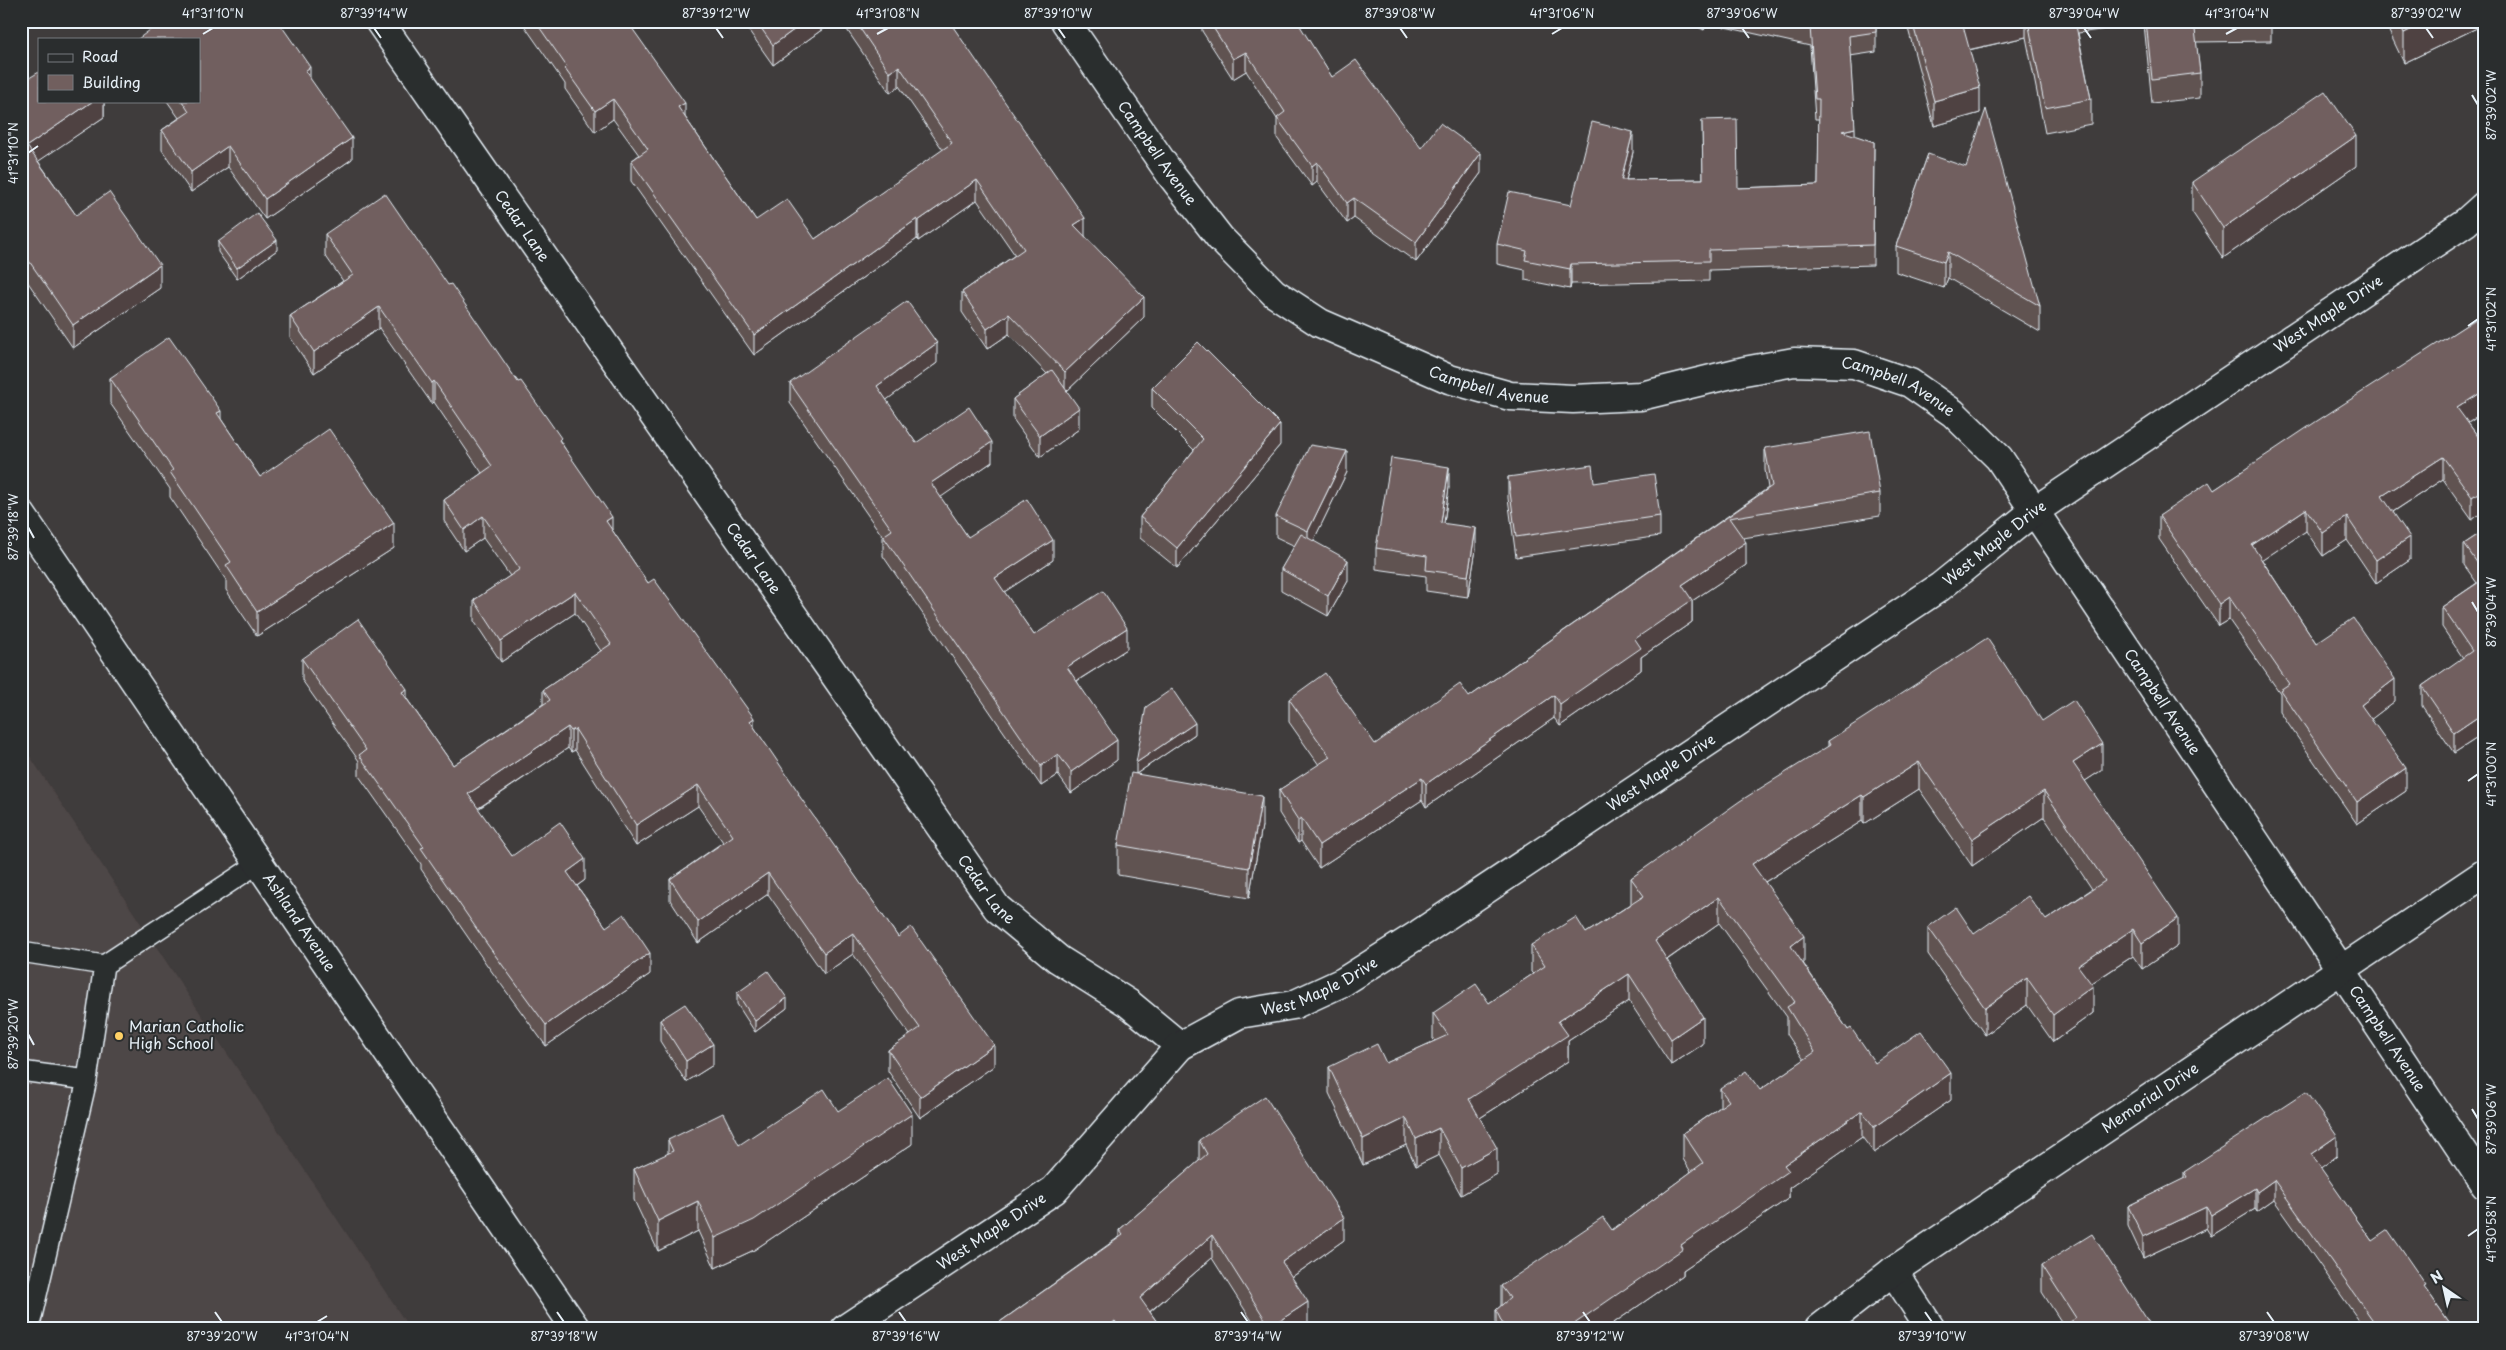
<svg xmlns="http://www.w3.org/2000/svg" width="2506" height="1350" viewBox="0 0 2506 1350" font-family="'Playpen Sans',sans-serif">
  <rect width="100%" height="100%" fill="#3f3c3c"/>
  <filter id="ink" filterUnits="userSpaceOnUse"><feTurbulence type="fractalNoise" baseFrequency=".02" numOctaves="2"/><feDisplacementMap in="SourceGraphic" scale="10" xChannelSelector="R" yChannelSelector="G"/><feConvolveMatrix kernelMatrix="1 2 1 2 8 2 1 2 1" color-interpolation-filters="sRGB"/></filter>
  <g filter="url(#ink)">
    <path fill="#4e4646" d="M21,743l389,586h-389z"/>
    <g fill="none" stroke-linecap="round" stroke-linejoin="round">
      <g stroke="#e8f1f8" stroke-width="22">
        <path id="lane" d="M21,952l83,13 155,-102
          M21,1071l66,9
          M29,1329l58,-249 17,-115"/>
      </g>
      <g stroke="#e8f1f8" stroke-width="31">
        <g id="street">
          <path id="s1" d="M379,21l618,887 61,51 70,44 52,43"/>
          <path id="s2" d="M1065,21l106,154 49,63 54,55 46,30 129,56 61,17 63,3 68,-3 103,-25 50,-9 60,2 56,19 43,30 46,45 486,727"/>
          <path id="s3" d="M21,514l555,815"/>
          <path d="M1893,1271l38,58"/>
          <path id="s4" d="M845,1329l209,-139 126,-144 59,-32 54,-9 50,-23 76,-48 521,-347 93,-75 433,-290 19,-17"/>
          <path id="s5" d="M1819,1329l74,-58 592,-398"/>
        </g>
      </g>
      <use href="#lane" stroke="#2a2d2e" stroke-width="19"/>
      <use href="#street" stroke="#2a2d2e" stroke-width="28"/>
    </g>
    <path fill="#615251" stroke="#e8f1f8" d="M521,21h118l-8,6 54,90 71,103 59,19 128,-89 -44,-64 -9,7 -49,-72h108l136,215 59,81 -77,74 12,38 -39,28 -27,-38v-20l34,-25 -38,-40 -22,15 -25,-37v-20l53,-37 -38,-55 -59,41 -1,-2 -163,116 -123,-174v-20l8,-6 -26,-36 -18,13 -30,-43v-5z
      M747,21h87l-61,44 -26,-37z
      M1202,21h106l-8,6 32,50 89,71 60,25 -65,89 -62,-44 -7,5 -30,-41 -5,4 -35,-48v-19l-31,-48 -13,8 -31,-48z
      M1685,21h191v31l-26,4 5,80 19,6 -1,123 -164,5v11l-138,3 -1,5 -45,-9v-10l-28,-6v-20l74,-39 62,-53 -7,28 77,-1 -1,-59 36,68 80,-3 1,-66h-4l-5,-73 -103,-23 -3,7z
      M1906,21h365v20l-75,1 4,31v25l-48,5 -8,-79 -66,9 13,66v25l-46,9 -19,-96 -57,13 11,63 -46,13z
      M2384,21h101v3l-81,39z
      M310,79l42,80 -87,60 -37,-52 -37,25 -29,-42v-20l17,-12 -12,-17h32z
      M21,83l83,18v16l-66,44 38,54 84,73 -87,60 -46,-67 -6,5z
      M1928,154l112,152v26l-92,-54 -4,10 -48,-16v-26z
      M2356,166l-133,92 -31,-46v-30z
      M325,234l123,51 70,97 43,60 51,88 36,53 106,144 45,70 99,140 96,129 -74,52 -32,-47v-21l22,-15 -57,-81 -29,20 -56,-80 -70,49 -28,-43v-21l53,-37 -25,-36 -62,40 -61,-96 -4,2 -3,-4 -90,61 34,47 73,24 -8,6 29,41 44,47 -104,72 -59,-81 -66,-96v-5l-62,-88v-15l-57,-81v-21l105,40 46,66 90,-61v-14l58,-39 -26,-38 -74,49 -27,-41v-21l36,-24 -27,-38 -19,13 -20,-30v-21l38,-27 -48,-71 -2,2 -53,-76 -65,45 -24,-36v-21l53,-35 -18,-26z
      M218,242l59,8 -40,29 -19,-27z
      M2485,313v99l-17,11 17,23v64l-13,10 -29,-41 -50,33 17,48 -34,23 -29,-43 -24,16 -17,-25 -44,29 54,83 79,58 -24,18 35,72 -49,33 -77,-112v-19l-51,-73 -10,6 -60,-87v-23l55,-26z
      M937,363l-51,37 30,43 76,19 -52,35 28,40 85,23 -49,32 30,43 93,14 -50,32 40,79 -46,33 -13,-18 -17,11 -158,-230v-19l-93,-134v-20z
      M110,378l111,41 39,58 134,71 -137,88 -31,-46v-10l-56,-83v-8l-60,-86z
      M1152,388l128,57 -103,123 -37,-30v-21l54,-67 -42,-42z
      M1765,448l115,45v23l-137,22 3,27 -54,36v21l-51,35v13l-81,56 -6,-8 -128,89 -4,-7 -103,68 -18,-27 -3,2 -19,-30v-23l40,-25 -30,-43v-23l86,45 94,-47 299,-209 -3,-18z
      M1347,472l-34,69 35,40 -20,35 -47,-26v-21l14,-23 -19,-9v-21z
      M1508,477l86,6 66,33v20l-144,21 -8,-59z
      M1449,487l-5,36 32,26 -8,48 -42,-6v-15l-50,-7v-21z
      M2485,530v203l-31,20 -32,-47v-20l41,-28 -21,-31v-20l35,-24 -13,-18v-21z
      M2042,721l60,49 -17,11 93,164 -36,24 -9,-13 -42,28 2,29 -40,29 -26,-37 -42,30 -57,-81v-27l46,7 72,-14 46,-31 -48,-72 -72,49 -53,-77 -55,35 -2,-3 -97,61 39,81h-1l45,67 27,33 76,37 -77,53 -12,-16 -73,51v10l-106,72v5l-78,54h-109v-19l5,-4v-20l111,-56 79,-58 -8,-13v-26l37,-26v-18l40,1 44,-30 -17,-26v-17l-68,-94 -52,37 36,84 -32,21 -42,-64 -61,40v20l-88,57 17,56 -36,21 -22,-40 -23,11 -10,-21 -43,20 -34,-72v-26l57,-4 49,-22 -2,-2v-26l56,-10 44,-29 -2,-2v-27l55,-12 45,-29v-26l197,-131v-6z
      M1195,734l-59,40 126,52 -13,72 -131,-23v-30l18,-72z
      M737,993l50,15 -32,24 -18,-28z
      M660,1020l53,45 -27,17 -26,-41z
      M838,1111l74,33 -158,106 -39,18 -17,-37 -40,20 -24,-51v-31l34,-15v-14l71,5z
      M1199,1140l145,100 -52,37 16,48 -6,4h-45l-45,-71 -62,54 12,17h-172l129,-92v-7l80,-69z
      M2337,1156l-17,12 52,73 54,48 28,40h-89l-91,-129 -17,12 -2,-3 -44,27 -5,-8 -63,30 -15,-32v-20l56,-27v-7z
      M2042,1265l111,64h-92v-1l3,-2 -22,-34z"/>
    <path fill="#4f4242" stroke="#e8f1f8" d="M622,21h17l-17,13z
      M806,21h28l-61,44v-20z
      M1292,21h16l-16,11z
      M1704,21h3v2l-3,7z
      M1986,21h40v16l-63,14v-25z
      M2428,21h57v3l-81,39v-30z
      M1246,52v19l-13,8v-20z
      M899,66v20l-9,7v-20z
      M310,67v21l-5,-17z
      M1980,88v25l-46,13v-25z
      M613,99v20l-18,13v-21z
      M93,101h11v16l-77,52v-23z
      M685,103v20l-7,-16z
      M1855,128v20l-13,-17z
      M1633,132v20l-12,48v-20z
      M2356,136v30l-133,92v-30z
      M352,138v21l-87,60v-20z
      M228,146v21l-37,25v-20z
      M1481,153v20l-65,89v-20z
      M1317,162v20l-5,4v-20z
      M977,180v20l-59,41v-20z
      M1354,198v20l-7,5v-20z
      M1085,218v20l-11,-13z
      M917,219v20l-163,116v-20z
      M277,240v10l-40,29v-11z
      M1948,252v26l-4,10v-26z
      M27,258v23l-6,5v-23z
      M1571,264v20l-1,5v-20z
      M160,265v23l-87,60v-23z
      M1144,297v20l-79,76v-21z
      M379,307v21l-65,45v-21z
      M1009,314v20l-22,15v-20z
      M937,343v20l-60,44v-21z
      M434,381v21l-2,2v-21z
      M2485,390v22l-28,18v-22z
      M1079,408v21l-39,28v-21z
      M221,411v24l-4,-22z
      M1280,424v21l-103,123v-20z
      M992,442v20l-61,42v-21z
      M1347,451v21l-39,80v-21z
      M2443,457v22l-61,40v-23z
      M1449,467v20l-8,57v-21z
      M2485,488v22l-13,10v-23z
      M2306,509v22l-54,36v-22z
      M483,516v22l-19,13v-21z
      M612,517v21l-6,-17z
      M2347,517v23l-24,16v-23z
      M394,523v25l-137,88v-24z
      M1476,528v21l-8,48v-21z
      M2410,537v23l-34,23v-23z
      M1053,540v20l-58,38v-20z
      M1746,542v23l-54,36v21l-51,35v13l-81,56v-22l75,-65 47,-54z
      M1348,560v21l-20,35v-20z
      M575,592v21l-74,49v-21z
      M2229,597v23l-10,6v-22z
      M1127,628v21l-60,38v-20z
      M2395,679v22l-34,26v-22z
      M407,689v21l-5,-18z
      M1554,695v23l-128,89v-23z
      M2485,712v21l-31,20v-20z
      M754,718v21l-4,-18z
      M1195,723v11l-59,40v-11z
      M568,727v21l-100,67v-21z
      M575,729v21l-4,2v-21z
      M1117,740v20l-46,33v-21z
      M2102,744v26l-29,19v-26z
      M1058,754v21l-17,11v-20z
      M1919,762v27l-55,35v-27z
      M2406,768v23l-49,33v-22z
      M1422,778v22l-103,68v-23z
      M698,785v21l-62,40v-21z
      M2044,791v26l-72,49v-27z
      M1862,795v26l-110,69v-26z
      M1262,796v30l-13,72v-30z
      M1301,818v23l-3,2v-23z
      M585,859v21l-18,13v-21z
      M768,873v21l-70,49v-21z
      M1719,897v26l-64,45v-27z
      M2178,918v27l-36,24v-26z
      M2133,929v27l-55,36v-26z
      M853,933v21l-29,20v-21z
      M1804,936v27l-13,9v-26z
      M650,953v21l-104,72v-21z
      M1629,974v27l-61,40v20l-99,64v-26l89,-78z
      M2027,978v27l-42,30v-27z
      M2093,986v27l-40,29v-27z
      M787,998v10l-32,24v-11z
      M1703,1017v27l-32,21v-26z
      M713,1044v21l-27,17v-21z
      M994,1045v21l-74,52v-21z
      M1951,1073v27l-77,53v-26z
      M1862,1111v26l-73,51v10l-106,72v5l-78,54h-38l114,-84 103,-80z
      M912,1114v30l-158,106 -39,18v-30z
      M1406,1118v27l-43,20v-26z
      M1439,1128v27l-23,11v-27z
      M2337,1136v20l-26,19v-21z
      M1497,1148v26l-36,21v-27z
      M2274,1180v20l-17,12v-20z
      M2255,1188v21l-44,27v-21z
      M698,1201v30l-40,20v-30z
      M2206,1207v21l-63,30v-21z
      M1344,1218v22l-62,44v-22z
      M1212,1235v23l-72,62v-22z
      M1308,1302v23l-6,4h-32v-2z
      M1115,1321v8h-10z"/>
    <path fill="#715f5e" stroke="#e8f1f8" d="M162,21h116l32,46 -5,4 47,67 -87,61 -37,-53 -37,26 -29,-42 27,-18 -7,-11h17v-62h-61z
      M535,21h92l58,82 -7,4 78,113 31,-21 28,40 137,-96 -53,-77 -9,7 -35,-52h94l136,197 -11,7 70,72 -79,75 -56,-58 -22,15 -25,-37 62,-43 -47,-69 -59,41 -1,-2 -163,116 -123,-174 17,-12 -35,-50 -18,12 -30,-42 2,-2z
      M756,21h50l-33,24z
      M1209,21h88l35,56 24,-17 65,88 19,-25 41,30 -65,89 -62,-44 -7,5 -30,-41 -5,4 -35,-48 8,-6 -39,-60 -13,7z
      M1788,21h88v11l-27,4 6,92 -13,3 32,11 -1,103 -164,5v11l-138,3 -1,5 -45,-9 2,-9 -30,-7 12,-52 62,13 21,-83 41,10 -12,48 82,-1 -1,-59 35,-1 1,69 80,-3 1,-86h-4l-5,-73z
      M1912,21h74l-23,5 17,62 -46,13z
      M2028,21h47l16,78 -46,9z
      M2146,21h48l6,52 -48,6z
      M2398,21h30l-24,12z
      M39,72v29h54l-66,45 49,69 33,-23 51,73 -87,60 -46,-67 -6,5v-180z
      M2325,91l31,45 -133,92 -31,-46z
      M1986,109l54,197 -92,-54 -4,10 -48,-16 32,-92 38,13z
      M385,193l63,92 3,-1 67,98 3,-1 40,57 -2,2 53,77 -6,4 42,62 6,-4 100,139 -4,3 49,72 -1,1 100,143 13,-10 83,118 -74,52 -32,-47 32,-22 -67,-95 -29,20 -56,-80 -70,49 -28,-43 63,-43 -35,-51 -62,40 -61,-96 -4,2 -3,-4 -100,67 44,62 48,-34 25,37 -18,13 39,55 18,-13 26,39 -104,72 -59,-81 -66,-96 3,-1 -65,-92 7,-5 -64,-91 56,-40 49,70 -5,3 51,73 97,-65 -7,-10 68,-46 -36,-52 -74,49 -27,-41 46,-31 -37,-53 -19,14 -20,-30 48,-34 -58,-85 -2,2 -53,-76 -65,45 -24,-36 63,-41 -28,-41z
      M257,213l20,27 -40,28 -19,-26z
      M907,301l30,42 -60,43 39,57 53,-36 23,35 -61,41 37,54 59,-38 26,41 -58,38 39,57 69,-44 24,37 -60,39 50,73 -46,32 -13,-18 -17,12 -158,-230 9,-6 -102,-147z
      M2485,313v77l-28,18 28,38v42l-13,9 -29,-40 -61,39 28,41 -34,23 -29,-43 -24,16 -17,-24 -54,36 64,98 37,-25 42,61 -34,26 45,63 -49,34 -77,-112 9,-6 -60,-87 -10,7 -60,-88 50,-34 5,8 103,-69z
      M169,337l52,74 -4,2 43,64 69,-48 65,94 -137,89 -31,-47 5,-3 -61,-90 3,-2 -63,-92z
      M1198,342l82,82 -103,124 -37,-31 63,-78 -51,-51z
      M1052,370l27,38 -39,28 -27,-37z
      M1870,431l10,62 -151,25 17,24 -64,43 10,15 -57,39 6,9 -81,56 -6,-9 -128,89 -4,-6 -103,67 -18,-27 -3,2 -19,-30 51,-33 -41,-58 36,-26 50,71 85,-60 9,13 303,-211 -7,-38z
      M1310,445l37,6 -39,80 -32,-15z
      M1391,458l58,9 -8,56 35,5 -8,48 -42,-6 1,-14 -51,-8z
      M1592,465l2,18 60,-9 6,42 -144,21 -8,-60z
      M2485,530v44l-21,-30z
      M1301,534l47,26 -20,36 -47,-27z
      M2485,578v134l-31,21 -32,-47 50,-35 -30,-44z
      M1987,638l55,83 32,-21 28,44 -29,19 105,155 -36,25 -9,-14 -55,37 15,20 -40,29 -26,-37 -42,30 -57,-81 28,-20 18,27 54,-38 18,24 59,-39 -61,-90 -72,48 -53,-77 -55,35 -2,-2 -110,69 52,72 -13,10 57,84 3,-2 24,35 46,-32 30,42 -77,54 -12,-16 -78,54 5,6 -108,74 2,4 -116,80h-62l-9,-19 14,-12 -9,-12 102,-69 9,13 91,-67 -20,-30 46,-32 -9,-12 26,-18 14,19 55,-38 -28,-45 8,-5 -76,-105 -64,44 48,76 -32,22 -42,-65 -71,47 10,14 -99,64 28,49 -36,20 -22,-40 -23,11 -10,-21 -43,21 -34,-72 48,-23 9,19 62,-28 -15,-22 43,-29 13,19 56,-37 -14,-21 45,-28 10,16 58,-37 -13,-18 109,-77 90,-56 -2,-4z
      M1172,689l23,34 -59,40 10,-56z
      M1131,773l131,23 -13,72 -131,-23z
      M768,971l19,27 -32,23 -18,-28z
      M685,1004l28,40 -27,17 -26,-41z
      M888,1078l24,36 -158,106 -39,18 -17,-37 -40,20 -24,-52 39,-18 -5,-11 55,-27 16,32 85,-56 14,22z
      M2306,1092l31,44 -26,18 61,87 16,-11 38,55 -2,1 30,43h-75l-105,-149 -17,12 -2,-4 -44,27 -5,-8 -63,30 -15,-31 59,-29 -3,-5z
      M1265,1096l79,122 -62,44 26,40 -38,25 -58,-92 -72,63 22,31h-41l-6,-8 -10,8h-115l133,-94 -4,-5 88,-76 -8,-14z
      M2092,1234l61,95h-91l-1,-1 15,-10 -34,-53z"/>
  </g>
  <path fill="none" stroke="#e8f1f8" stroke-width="2" d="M374,28l7,10M716,28l7,10M1058,28l7,10M1400,28l7,10M1742,28l7,10M2084,28l7,10M2426,28l7,10M203,34l10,-6M877,34l11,-6M1552,34l10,-6M2226,34l11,-6M2472,95l6,10M28,153l10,-7M2468,326l10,-7M28,527l6,11M2472,602l6,10M2468,781l10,-7M28,1034l6,11M2472,1109l6,10M2468,1236l10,-7M215,1312l7,10M557,1312l7,10M899,1312l7,10M1241,1312l7,10M1583,1312l7,10M1925,1312l7,10M2267,1312l7,10M317,1322l10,-6"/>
  <circle fill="#ffd166" stroke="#2a2d2e" stroke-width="2" cx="119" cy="1036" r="5"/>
  <g text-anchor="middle" stroke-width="4" stroke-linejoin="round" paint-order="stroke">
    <g font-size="15" fill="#e8f1f8" stroke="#2a2d2e">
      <text dy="5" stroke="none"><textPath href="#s2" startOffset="161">Campbell Avenue</textPath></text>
      <text dy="5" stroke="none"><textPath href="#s1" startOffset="250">Cedar Lane</textPath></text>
      <text dy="5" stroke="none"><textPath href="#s4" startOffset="1810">West Maple Drive</textPath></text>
      <text dy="5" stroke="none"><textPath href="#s2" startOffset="580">Campbell Avenue</textPath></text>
      <text dy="5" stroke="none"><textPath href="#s2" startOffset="1000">Campbell Avenue</textPath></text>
      <text dy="5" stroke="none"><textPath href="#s4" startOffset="1405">West Maple Drive</textPath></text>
      <text dy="5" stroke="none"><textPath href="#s1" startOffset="655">Cedar Lane</textPath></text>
      <text dy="5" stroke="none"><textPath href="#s2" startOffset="1420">Campbell Avenue</textPath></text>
      <text dy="5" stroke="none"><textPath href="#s4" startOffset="1000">West Maple Drive</textPath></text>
      <text dy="5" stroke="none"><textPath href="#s1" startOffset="1060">Cedar Lane</textPath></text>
      <text dy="5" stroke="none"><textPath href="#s3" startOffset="494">Ashland Avenue</textPath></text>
      <text dy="5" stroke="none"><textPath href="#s4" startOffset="595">West Maple Drive</textPath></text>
      <text dy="5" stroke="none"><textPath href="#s2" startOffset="1825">Campbell Avenue</textPath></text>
      <text dy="5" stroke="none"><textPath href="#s5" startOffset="404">Memorial Drive</textPath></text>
      <text dy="5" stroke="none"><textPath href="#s4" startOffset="176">West Maple Drive</textPath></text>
    </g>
    <g font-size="15" fill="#e8f1f8" stroke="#2a2d2e" text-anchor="start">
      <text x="129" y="1032">Marian Catholic<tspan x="129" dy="17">High School</tspan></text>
    </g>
  </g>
  <rect width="2506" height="1350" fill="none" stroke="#2a2d2e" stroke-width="55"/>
  <rect x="38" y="38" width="162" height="65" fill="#2a2d2e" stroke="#767b7f"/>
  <rect x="48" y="54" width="25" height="8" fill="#2a2d2e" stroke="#767b7f"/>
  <text x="82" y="62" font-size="15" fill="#e8f1f8">Road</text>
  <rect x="48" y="75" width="25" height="15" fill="#715f5e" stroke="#767b7f"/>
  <text x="82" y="88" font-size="15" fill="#e8f1f8">Building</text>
  <g transform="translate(2444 1288) rotate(326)" stroke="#2a2d2e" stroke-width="4" paint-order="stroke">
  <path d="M0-4L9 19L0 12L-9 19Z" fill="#e8f1f8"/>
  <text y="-8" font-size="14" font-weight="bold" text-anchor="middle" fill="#e8f1f8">N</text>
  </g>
  <rect x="28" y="28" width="2450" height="1294" fill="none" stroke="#e8f1f8" stroke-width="2"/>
  <g font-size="12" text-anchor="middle" fill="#e8f1f8">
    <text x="213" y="18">41°31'10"N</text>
    <text x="374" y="18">87°39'14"W</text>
    <text x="716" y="18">87°39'12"W</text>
    <text x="888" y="18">41°31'08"N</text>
    <text x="1058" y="18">87°39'10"W</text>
    <text x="1400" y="18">87°39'08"W</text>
    <text x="1562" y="18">41°31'06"N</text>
    <text x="1742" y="18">87°39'06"W</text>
    <text x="2084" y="18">87°39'04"W</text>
    <text x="2237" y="18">41°31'04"N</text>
    <text x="2426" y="18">87°39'02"W</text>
    <text transform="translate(2492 105) rotate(-90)" y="4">87°39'02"W</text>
    <text transform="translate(14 153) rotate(-90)" y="4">41°31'10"N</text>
    <text transform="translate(2492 319) rotate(-90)" y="4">41°31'02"N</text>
    <text transform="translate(14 527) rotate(-90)" y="4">87°39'18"W</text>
    <text transform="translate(2492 612) rotate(-90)" y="4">87°39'04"W</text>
    <text transform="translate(2492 774) rotate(-90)" y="4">41°31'00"N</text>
    <text transform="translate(14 1034) rotate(-90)" y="4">87°39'20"W</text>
    <text transform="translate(2492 1119) rotate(-90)" y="4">87°39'06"W</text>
    <text transform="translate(2492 1229) rotate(-90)" y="4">41°30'58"N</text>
    <text x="222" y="1341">87°39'20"W</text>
    <text x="317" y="1341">41°31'04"N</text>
    <text x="564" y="1341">87°39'18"W</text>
    <text x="906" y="1341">87°39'16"W</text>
    <text x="1248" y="1341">87°39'14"W</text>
    <text x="1590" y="1341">87°39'12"W</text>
    <text x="1932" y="1341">87°39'10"W</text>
    <text x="2274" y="1341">87°39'08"W</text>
  </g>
</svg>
